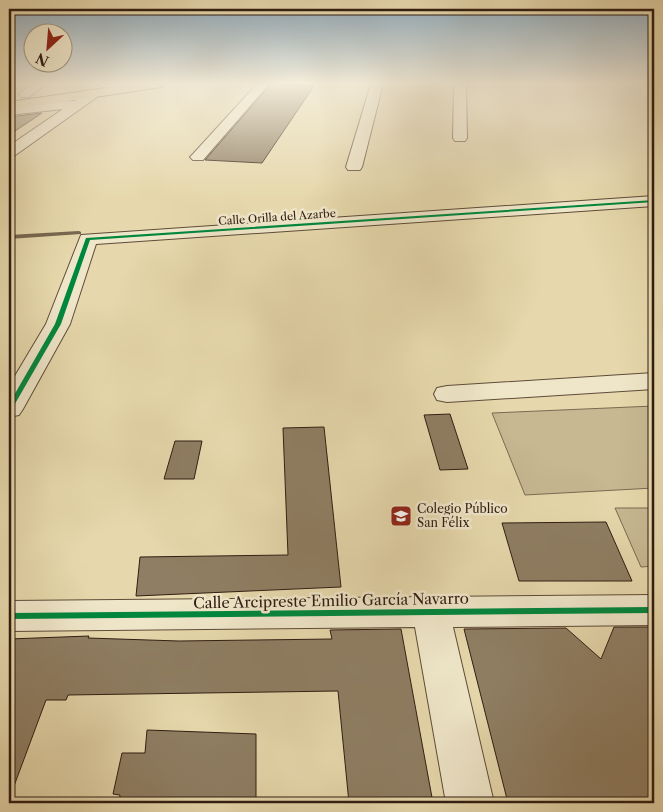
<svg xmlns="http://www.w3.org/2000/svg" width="663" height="812" viewBox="0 0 663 812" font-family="'Libre Caslon Text',serif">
  <rect width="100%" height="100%" fill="#e6d8ac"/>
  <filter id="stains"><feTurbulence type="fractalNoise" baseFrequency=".004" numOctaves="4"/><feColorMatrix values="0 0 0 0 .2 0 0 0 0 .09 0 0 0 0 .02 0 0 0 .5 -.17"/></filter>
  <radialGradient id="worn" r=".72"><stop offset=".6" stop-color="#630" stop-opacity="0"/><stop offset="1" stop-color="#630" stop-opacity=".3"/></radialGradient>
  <path fill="#c7b892" stroke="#7c6a52" d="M654,406v82l-129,7 -33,-82z
    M615,508h39v58l-13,1z"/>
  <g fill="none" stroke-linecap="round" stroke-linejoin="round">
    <path fill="#786750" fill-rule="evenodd" d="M79,231l2,1v2l-72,5v-4z"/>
  </g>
  <path fill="#8f7e63" stroke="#311d13" d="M271,84l43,2 -52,77 -57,-3z
    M42,113l-33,22v-18z
    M450,414l18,55 -28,1 -16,-55z
    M324,427l17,160 -205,9 4,-39 148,-2 -5,-127z
    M175,441h27l-8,38h-30z
    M606,522l26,59h-113l-17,-58z
    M614,627h40v176h-146l-44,-174 102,-1 35,31z
    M401,629l32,174h-84l-11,-112 -270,4 -2,5h-20l-35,94h-2v-155l80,-3 -1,2 91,3 153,-2 -2,-9z
    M147,730l109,4v69h-137l1,-8 -7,-1 9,-41h23z"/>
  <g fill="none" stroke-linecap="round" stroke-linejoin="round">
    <g stroke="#5e4c39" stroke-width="2">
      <path id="minor" d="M32,84h14l-17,13h-8l-2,-3z
        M96,84h51l2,3 -6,3 -42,-3z
        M257,84h12l-66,76h-10l-3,-3 3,-3z
        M371,84h12l-21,83 -2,3h-12l-2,-3z
        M454,84h12l1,54 -2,3h-10l-2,-3z
        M93,90l4,1 2,3 -2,3 -83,59 -5,1v-11l54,-37 -54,6v-8l38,-5 27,-1z
        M654,196v10l-558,38 -26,80 -47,85 -4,6 -10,2v-31l37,-62 35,-89z
        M654,373v16l-207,13 -10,-2 -3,-6 3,-6 10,-2z
        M654,595v30l-201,2 41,176h-48l-31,-176 -406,4v-30z"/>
    </g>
    <g stroke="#311d13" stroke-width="2">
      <path id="primary" d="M134,84h32l-5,3 -152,23v-8z"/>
    </g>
    <use href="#minor" fill="#efe6c9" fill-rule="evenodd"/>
    <use href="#primary" fill="#e6d8ac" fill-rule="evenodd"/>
    <g stroke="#efe6c9" stroke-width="3">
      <path id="cycleway" d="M654,200v2l-564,38 -29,84 -49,85 -3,2v-7l46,-80 31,-86z
        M654,607v6l-645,6v-6z"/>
    </g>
    <use href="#cycleway" fill="#00873e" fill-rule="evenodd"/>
  </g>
  <linearGradient id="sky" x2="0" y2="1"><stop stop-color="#8ea9bb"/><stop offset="0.42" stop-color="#f4edda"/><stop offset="1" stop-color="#f4edda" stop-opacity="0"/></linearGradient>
  <rect width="663" height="198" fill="url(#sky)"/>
  <defs>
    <g id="school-square" transform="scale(1.125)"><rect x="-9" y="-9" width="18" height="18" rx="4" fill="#8f2418" stroke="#efe6c9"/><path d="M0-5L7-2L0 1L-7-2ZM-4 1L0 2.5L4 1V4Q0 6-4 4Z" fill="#fff"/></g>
  </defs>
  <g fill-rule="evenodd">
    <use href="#school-square" x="401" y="516"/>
  </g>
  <g text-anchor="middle" stroke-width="5" stroke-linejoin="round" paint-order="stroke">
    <g font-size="11" fill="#311d13" stroke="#efe6c9">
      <text transform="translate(277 217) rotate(-4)" y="4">Calle Orilla del Azarbe</text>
    </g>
    <g font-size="12" fill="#311d13" stroke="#efe6c9" text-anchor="start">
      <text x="417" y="513">Colegio Público<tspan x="417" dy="14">San Félix</tspan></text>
    </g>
    <g font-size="15" fill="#311d13" stroke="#efe6c9">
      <text transform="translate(331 601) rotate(-1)" y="5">Calle Arcipreste Emilio García Navarro</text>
    </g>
  </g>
  <rect width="663" height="812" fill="none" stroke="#e6d8ac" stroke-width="30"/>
  <rect x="10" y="10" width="643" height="792" fill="none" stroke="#311d13" stroke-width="2.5"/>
  <rect x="15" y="15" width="633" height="782" fill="none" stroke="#311d13"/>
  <g transform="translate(48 48) rotate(206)"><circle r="24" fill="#efe6c9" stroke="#a39680"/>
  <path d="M0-4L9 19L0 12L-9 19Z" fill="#8f2418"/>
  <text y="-8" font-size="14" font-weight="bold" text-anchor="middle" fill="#311d13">N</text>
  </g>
  <rect width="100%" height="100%" filter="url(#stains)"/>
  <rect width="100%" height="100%" fill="url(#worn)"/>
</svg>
